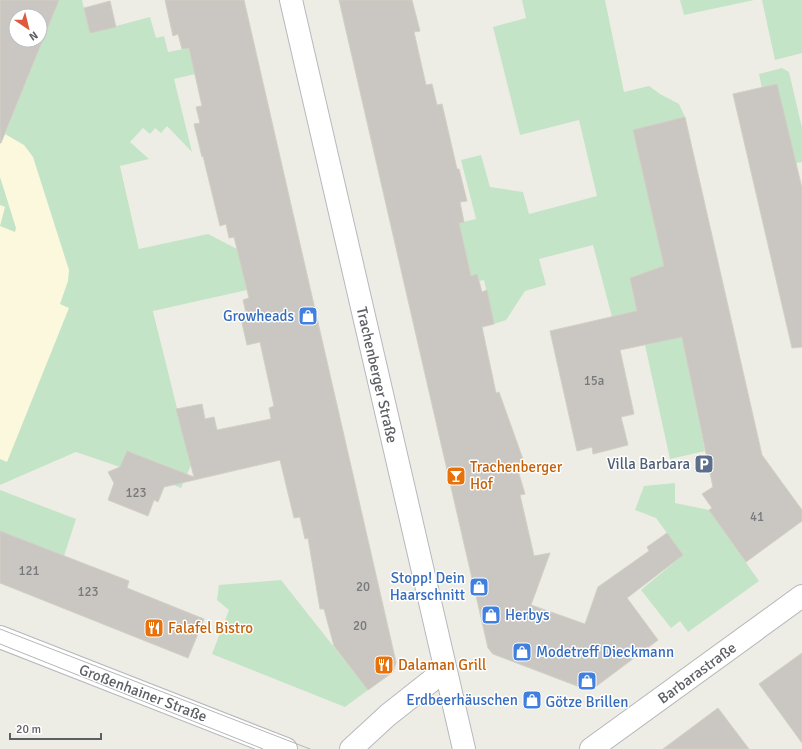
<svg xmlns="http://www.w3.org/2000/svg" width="802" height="749" viewBox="0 0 802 749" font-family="Signika,sans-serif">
  <rect width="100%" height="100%" fill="#eeede5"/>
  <path fill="#fbf8dd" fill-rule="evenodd" d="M0,0h82l94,409 -176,76zM16,16h24v24h-24z"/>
  <path fill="#c3e4c7" d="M59,0h23l8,33 60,-16 6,21 8,-2 4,16 21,-4 6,26 -21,5 18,73 -25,-26 -6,7 -6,-5 -5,6 -7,-6 -13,14 19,17 -29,7 19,83 69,-15 29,15 10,41 -94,21 38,154 -10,23 -19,-8 5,-14 -40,-15 -7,16 -44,-15 -76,33v-26l7,3 62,-154 -9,-4 8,-23 1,-11 -36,-113 -9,-12 -19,-11z
    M522,0h83l19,92 25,-6 11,8 19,10 6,13 -52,13 33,145 -15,2 -7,-4 -10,3 -3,7 13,57 -32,-23 -19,-72 -54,14 7,26 -21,6 -19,29 -12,4 -10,-44 -5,1 -2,-7 -6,2 -12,-53 17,-4 -15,-59 20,-5 9,32 33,5 6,22 68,-18 -18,-76 -59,15 -27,-108 33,-9z
    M680,0h74l-70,15z
    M762,0h40v53l-27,7z
    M782,68l7,4 13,56v34l-7,1 -18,-79 -15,4 -3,-14z
    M0,177l16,51 -1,4 -15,-6 5,-19 -5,-2z
    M682,337l23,114 -35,8 -25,-114z
    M675,483v20l34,7 50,71 -71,51 -8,-11 -9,7 -30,-38 42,-35 -27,-37 -21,-8 9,-24z
    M0,490l76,29 -12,37 -64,-25z
    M281,580l87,110 -23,17 -133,-53 17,-44 -12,-10 2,-15z"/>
  <path fill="#cac7c2" stroke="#d2cfc4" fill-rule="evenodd" d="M0,0h59l-58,143h-1zM16,16h24v24h-24z
    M165,0h79l152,662 -3,10 -25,18 -34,-44 -10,-37h-4l-12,-71 -3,1 -5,-22 -6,1 -14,-58 -116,27 -6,15 -4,-2 -6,16 -40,-16 6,-17 -6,-11 12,-5 7,-16 67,26 -18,-68 26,-5 3,15 9,-2 3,13 54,-11 -2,-11 5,-2 -14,-64 -13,3 -7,-31 6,-1 -3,-13 6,-2 -15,-61 -5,1 -3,-14 -6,2 -17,-70 -1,1 -8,-33 6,-1 -4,-16 6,-1 -13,-58 -7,1 -4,-15 -5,2z
    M339,0h73l8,31 -6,1 12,53 6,-1 5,21 5,-1 15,65h2l8,32 -7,1 4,20 -5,1 12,53 6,-2 5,18 5,-2 7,34 -12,3 14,66 3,-1 25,70 -8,2 9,30 -5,1 14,61 16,-3 -19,52 54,19 13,-37 51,-36 -2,-4 20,-14 16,22 -56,43 31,42 -64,48 -9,1 -92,-35 -5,-6z
    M110,1l6,26 -26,6 -6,-25z
    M777,84l25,104v159l-10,1 -59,-254z
    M685,117l77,338 40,55v11l-56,41 -37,-52 3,-2 -10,-14 11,-7 -31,-150 -62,13 14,64 -13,3 7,28 -35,9 -1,-7 -15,4 -27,-120 87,-20 -7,-33 34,-12 -31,-136z
    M0,531l129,50 -2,7 77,31 -16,39 -188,-75z
    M802,653v90l-43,-59z
    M718,708l31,41h-86z"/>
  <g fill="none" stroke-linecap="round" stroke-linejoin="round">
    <g stroke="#b5b6bb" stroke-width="24">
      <path id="street" d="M591,749l211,-153"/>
    </g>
    <g stroke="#b6b8be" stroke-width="24">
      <path id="secondary" d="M291,0l173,749
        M0,637l286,112
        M351,749l37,-34 57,-45"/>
    </g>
    <use href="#street" stroke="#fff" stroke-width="22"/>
    <use href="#secondary" stroke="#fff" stroke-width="22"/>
    <path stroke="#b5b6b6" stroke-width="1" d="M0,629l310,120
      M0,644l263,105"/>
  </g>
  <defs>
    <g id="shop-square" transform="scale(1)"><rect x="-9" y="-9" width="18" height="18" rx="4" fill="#3f7fe0" stroke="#fff"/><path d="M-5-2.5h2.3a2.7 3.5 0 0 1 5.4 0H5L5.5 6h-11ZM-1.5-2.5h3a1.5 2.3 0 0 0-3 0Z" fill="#fff"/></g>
    <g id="parking-square" transform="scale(1)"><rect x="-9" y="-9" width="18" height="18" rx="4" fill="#5c6f8a" stroke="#fff"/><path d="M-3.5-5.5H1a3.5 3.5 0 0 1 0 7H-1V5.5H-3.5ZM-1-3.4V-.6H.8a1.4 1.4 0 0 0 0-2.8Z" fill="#fff"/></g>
    <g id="bar-square" transform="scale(1)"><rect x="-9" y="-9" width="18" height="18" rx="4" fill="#e8710a" stroke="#fff"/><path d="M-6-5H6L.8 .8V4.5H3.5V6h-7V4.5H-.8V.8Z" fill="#fff"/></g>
    <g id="restaurant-square" transform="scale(1)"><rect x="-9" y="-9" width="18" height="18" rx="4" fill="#e8710a" stroke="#fff"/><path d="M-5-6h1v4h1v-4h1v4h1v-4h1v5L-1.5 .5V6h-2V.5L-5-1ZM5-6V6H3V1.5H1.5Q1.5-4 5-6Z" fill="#fff"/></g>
  </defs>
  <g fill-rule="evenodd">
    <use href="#shop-square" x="308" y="316"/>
    <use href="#parking-square" x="704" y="464"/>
    <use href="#bar-square" x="456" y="476"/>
    <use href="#shop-square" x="479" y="587"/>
    <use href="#shop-square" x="491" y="615"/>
    <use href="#restaurant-square" x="154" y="628"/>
    <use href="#shop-square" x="522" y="652"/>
    <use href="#restaurant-square" x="384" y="665"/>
    <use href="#shop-square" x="587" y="681"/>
    <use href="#shop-square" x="532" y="700"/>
  </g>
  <g text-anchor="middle" stroke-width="3" stroke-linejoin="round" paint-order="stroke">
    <g font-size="13" fill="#78797c">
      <text x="594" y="385">15a</text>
      <text x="136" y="497">123</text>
      <text x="757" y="521">41</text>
      <text x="29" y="575">121</text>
      <text x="363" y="591">20</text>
      <text x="88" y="596">123</text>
      <text x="360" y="630">20</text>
    </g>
    <g font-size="15" fill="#366cbe" stroke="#fff" text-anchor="end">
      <text x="294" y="321">Growheads</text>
      <text x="465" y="583">Stopp! Dein<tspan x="465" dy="17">Haarschnitt</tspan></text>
      <text x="505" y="620" text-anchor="start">Herbys</text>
      <text x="536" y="657" text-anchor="start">Modetreff Dieckmann</text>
      <text x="518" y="705">Erdbeerhäuschen</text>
      <text x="587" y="707" text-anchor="middle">Götze Brillen</text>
    </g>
    <g font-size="15" fill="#5d5f64" stroke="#fff">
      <text transform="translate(377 375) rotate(77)" y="5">Trachenberger Straße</text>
      <text transform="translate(697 673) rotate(-36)" y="5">Barbarastraße</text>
      <text transform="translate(143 693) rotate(21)" y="5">Großenhainer Straße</text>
    </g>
    <g font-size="15" fill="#4e5e75" stroke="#fff" text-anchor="end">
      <text x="690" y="469">Villa Barbara</text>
    </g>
    <g font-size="15" fill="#c56008" stroke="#fff" text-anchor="start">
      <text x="470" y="472">Trachenberger<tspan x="470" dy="17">Hof</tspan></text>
      <text x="168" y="633">Falafel Bistro</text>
      <text x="398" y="670">Dalaman Grill</text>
    </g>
  </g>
  <g transform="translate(28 28) rotate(145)"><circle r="19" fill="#ffffff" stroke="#bebfc1"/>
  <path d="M0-3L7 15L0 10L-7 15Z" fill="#dd5a3c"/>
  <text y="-6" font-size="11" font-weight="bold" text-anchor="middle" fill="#5d5f64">N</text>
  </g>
  <path d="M10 733v6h91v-6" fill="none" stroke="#5d5f64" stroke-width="2"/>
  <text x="16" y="733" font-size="12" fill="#5d5f64" stroke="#ffffff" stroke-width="3" paint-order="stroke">20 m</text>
</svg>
